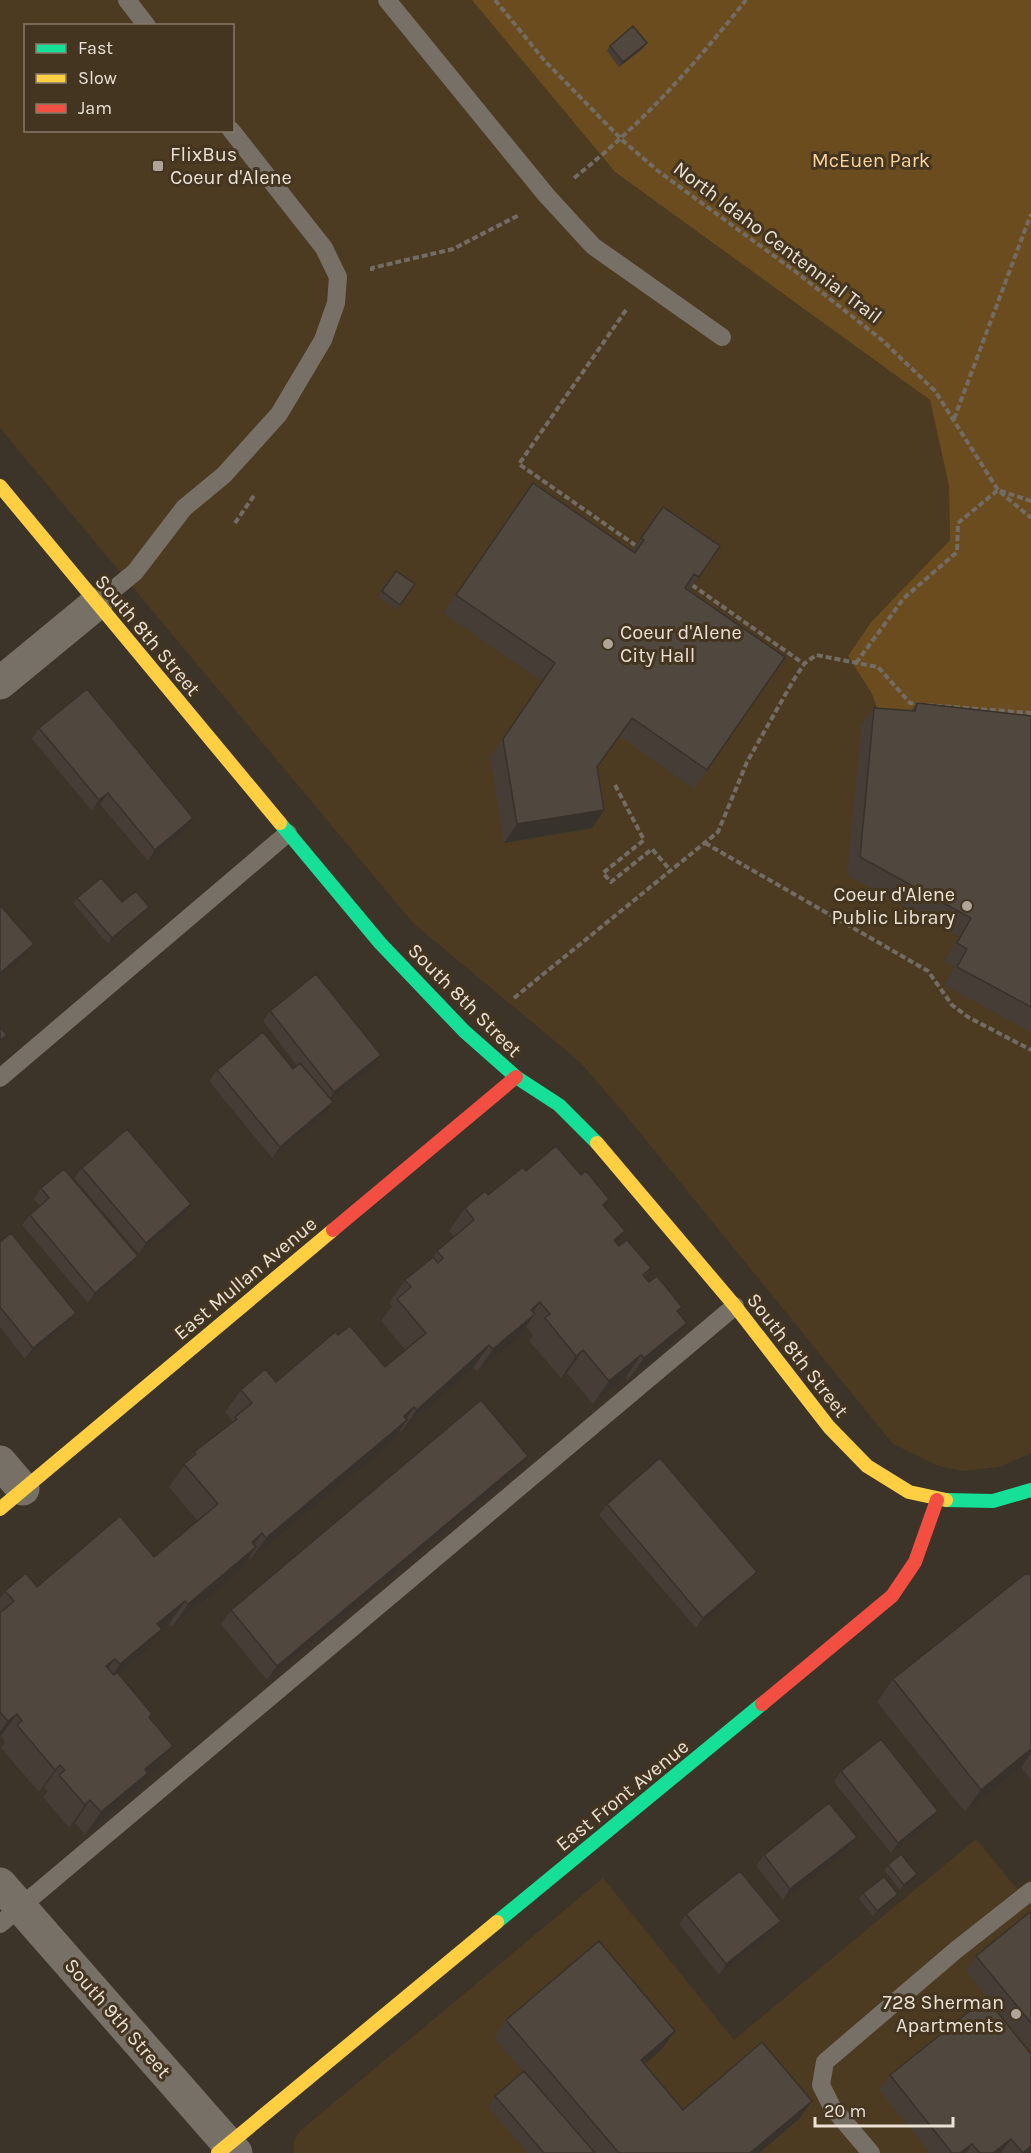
<svg xmlns="http://www.w3.org/2000/svg" width="1031" height="2153" viewBox="0 0 1031 2153" font-family="Karla,sans-serif">
  <rect width="100%" height="100%" fill="#3c3428"/>
  <path fill="#4c3b21" fill-rule="evenodd" d="M0,0h472l143,172 315,228 19,86 1,54 -78,81 -24,35 24,38 8,22 151,18v719l-32,14 -36,4 -25,-5 -45,-22 -269,-331 -44,-51 -167,-139 -413,-495zM26,26h206v104h-206z
    M976,1839l41,50 14,-10v274h-737v-12l6,-10 303,-253 131,162z"/>
  <path fill="#6a4c1f" d="M472,0h559v734l-151,-18 -8,-22 -24,-38 24,-35 78,-81 -1,-54 -19,-86 -315,-228z"/>
  <g fill="none" stroke-linecap="round" stroke-linejoin="round">
    <path stroke="#726c64" stroke-width="4" stroke-dasharray="6 3" stroke-linecap="butt" d="M495,0l49,60 78,80 36,31 138,101 86,68 53,51 63,99 33,28
      M574,178c68,-54 118,-110 172,-178
      M372,271v-3l81,-19 66,-34
      M626,310l-107,154 116,81
      M954,419l77,-205
      M235,523l20,-29
      M692,585l112,79
      M856,663l48,-65 53,-46 1,-29 40,-33 33,11
      M927,705l104,8
      M615,785l29,55 -41,33 8,9 41,-33 19,22
      M705,843l223,128 24,34 16,12 63,33
      M514,998l204,-166 29,-70 46,-81 11,-17 12,-9 62,12 32,36 10,1"/>
    <path stroke="#777067" stroke-width="18" d="M127,0l20,26
      M387,0l160,196 46,50 129,91
      M96,604l39,-32 49,-64 40,-33 55,-61 44,-74 13,-37 2,-26 -14,-29 -93,-118
      M0,1078l288,-245
      M0,1924l735,-618
      M871,2153l-39,-46 -11,-22 4,-23 131,-112 75,-59"/>
    <path stroke="#777067" stroke-width="33" d="M0,683l96,-79
      M0,1462l23,27
      M0,1884l236,269"/>
    <path stroke="#16e098" stroke-width="14" d="M280,823l100,120 84,88 52,46 43,28 38,38
      M946,1500l47,1 38,-11
      M497,1922l265,-218"/>
    <path stroke="#ffcf43" stroke-width="14" d="M0,486l280,337
      M597,1143l138,163 94,121 38,39 42,26 37,8
      M0,1509l333,-279
      M218,2153l279,-231"/>
    <path stroke="#f24e42" stroke-width="14" d="M333,1230l183,-153
      M762,1704l130,-108 23,-34 22,-62"/>
  </g>
  <path fill="#453d36" d="M610,46l33,2 -24,19 -12,-16z
    M533,483l99,68 31,-44 57,39 -31,45 96,66 -91,132 -75,-53 -22,31 7,43 -12,18 -88,15 -14,-86 52,-76 -99,-68z
    M396,571l19,13 -18,26 -19,-13z
    M917,703l114,13v316l-87,-47 10,-18 -10,-6 15,-24 -112,-62 14,-149 13,-18 37,3z
    M39,728l154,90 -7,10 -38,33 -48,-57 -8,7 -60,-72z
    M77,898l45,4 27,5 -4,5 -37,32 -35,-41z
    M270,1011l104,55 -43,34 -5,13 -54,45 -63,-77 8,-11 76,-1 4,-3 -34,-45z
    M82,1168l109,36 -7,11 -45,39 -65,-76z
    M526,1171l78,36 13,36 2,3 32,22 -6,9 4,5 33,25 -4,5 -7,33 -43,35 -2,-3 -33,27 -26,-31 -6,5 -32,-37 4,-6 -7,-9 -7,10 -42,36 -4,-4 -72,64 -1,-2 -8,12 -142,118 -1,-2 -8,12 -69,57 -3,-3 -9,7 -14,20 -27,23 31,44 7,50 -14,13 -11,14 -47,40 -10,-12 -6,5 -26,-31 5,-6 -4,-4 -5,5 -38,-44 4,-6 -4,-6 -1,1v-139l5,-7 32,-4 117,-30 44,-36 -29,-34 25,-35 37,-29 1,-2 -7,-9 16,-22 35,-8 62,-47 47,32 20,-17 -24,-29 11,-15 -3,-3 16,-23 28,-23 4,-6 17,-14 -5,-6 16,-23 23,-13z
    M41,1188l89,79 -42,36 -66,-78 8,-10 10,-9 -6,-7z
    M0,1242l76,71 -8,11 -43,35 -25,-32z
    M528,1456l-11,15 -250,209 -46,-56 10,-14z
    M607,1504l142,78 -53,46 -97,-113z
    M1031,1575v205l-10,-13 -56,45 -88,-110 16,-23z
    M841,1771l97,40 -7,11 -40,31 -57,-71z
    M857,1837l-7,11 -67,52 -27,-34 8,-11z
    M888,1865l29,9 -3,6 -14,10 -16,-20z
    M863,1893l31,6 -21,17 -14,-17z
    M1031,1913v138l-65,-80 10,-15z
    M686,1914l95,7 -8,11 -54,43 -40,-51z
    M986,1998l45,155h-101l-51,-63 11,-15z
    M506,2020l156,29 -17,15 38,46 129,-9 -13,18 -40,34h-231l-40,-46 7,-11 28,-24 -29,-34z"/>
  <path fill="#38322c" d="M647,43l-4,5 -24,19 4,-5z
    M108,793l-8,11 -8,7 7,-11z
    M604,810l-12,18 -88,15 13,-19z
    M193,818l-7,10 -38,33 7,-11z
    M149,907l-4,5 -37,32 4,-6z
    M34,944l-8,11 -26,22v-4z
    M381,1055l-7,11 -47,37 7,-11z
    M333,1102l-7,11 -54,45 8,-11z
    M191,1204l-7,11 -45,39 7,-11z
    M625,1231l-16,23 5,-14z
    M138,1256l-8,11 -42,36 7,-10z
    M540,1302l-12,17 7,-5 -16,22 -42,36 16,-23 38,-39z
    M76,1313l-8,11 -43,35 8,-11z
    M687,1323l-16,22 -43,35 16,-22z
    M489,1345l-16,23 -72,64 16,-22z
    M583,1350l-16,23 -6,5 15,-22z
    M641,1355l-15,22 -33,27 16,-23z
    M414,1407l-11,17 4,-4 -15,22 -142,118 16,-22z
    M528,1456l-11,15 -250,209 10,-14z
    M262,1533l-15,22 9,-8 -15,23 -69,57 16,-23 64,-62z
    M757,1572l-8,10 -53,46 7,-10z
    M185,1601l-16,23 -9,7 -14,20 -42,36 16,-23 37,-40z
    M115,1659l-16,22 7,-15z
    M17,1714l-17,23v-5l8,-11z
    M173,1746l-16,22 -14,13 -11,14 -47,40 16,-23 44,-43z
    M1031,1749v4l-10,14 -56,45 16,-22z
    M60,1765l-16,22 -5,5 16,-22z
    M90,1800l-15,23 -6,5 16,-23z
    M938,1811l-7,11 -40,31 7,-10z
    M857,1837l-7,11 -67,52 7,-11z
    M917,1874l-3,6 -14,10 4,-5z
    M898,1894l-4,5 -21,17 4,-5z
    M781,1921l-8,11 -54,43 7,-11z
    M675,2031l-13,18 -33,29 12,-18z
    M812,2101l-13,18 -40,34h-9z
    M1011,2139l-10,14h-8z
    M972,2144l-6,9h-6z
    M1031,2146v7h-8z"/>
  <path fill="#50473f" stroke="#38322c" stroke-width="1.5" d="M633,26l14,17 -24,19 -13,-16z
    M533,483l102,70 9,-13 -3,-2 22,-31 57,39 -21,31 -5,-3 -9,14 100,69 -78,113 -75,-52 -35,49 7,43 -87,14 -14,-85 52,-76 -99,-68z
    M396,571l19,13 -15,21 -18,-14z
    M87,689l106,129 -38,32 -47,-57 -9,7 -60,-72z
    M917,703l114,13v291l-74,-40 10,-18 -10,-6 14,-25 -111,-61 14,-149 41,3z
    M101,878l21,24 14,-11 13,16 -37,31 -35,-40z
    M0,905l34,39 -34,29z
    M316,974l65,81 -47,37 -64,-81z
    M0,1027l7,8 -7,5z
    M263,1032l30,37 7,-6 33,39 -53,45 -63,-77z
    M127,1129l64,75 -45,39 -64,-75z
    M556,1146l25,29 5,-4 23,28 -6,6 22,26 -11,9 5,6 8,-6 24,28 -8,7 6,7 8,-6 25,31 -5,4 10,12 -43,35 -3,-3 -32,26 -26,-31 -7,6 -31,-38 5,-4 -10,-12 -9,8 4,4 -42,35 -4,-4 -72,65 -3,-3 -10,9 3,4 -141,118 -4,-5 -10,9 4,5 -68,57 -3,-3 -28,23 5,5 -42,35 -5,-5 -9,7 8,9 3,-3 35,42 -3,3 24,29 -28,23 3,4 -47,39 -11,-12 -5,5 -26,-30 6,-5 -5,-5 -5,5 -38,-45 5,-4 -5,-7 -9,7 -8,-9v-99l14,-12 -9,-10 21,-18 11,14 83,-71 34,41 64,-53 -34,-40 12,-10 -2,-2 43,-33 -2,-2 17,-14 -11,-13 24,-21 11,13 59,-50 3,3 12,-9 35,41 41,-34 -29,-34 14,-12 -6,-7 28,-23 5,6 5,-5 -6,-7 37,-31 -9,-12 20,-17 3,4 35,-28 3,4z
    M64,1169l74,87 -43,37 -65,-78 19,-17 -8,-10z
    M11,1233l65,80 -43,35 -33,-41v-65z
    M481,1400l47,56 -251,210 -46,-56z
    M660,1458l97,114 -54,46 -96,-114z
    M1025,1574l6,1v174l-50,41 -88,-111z
    M881,1739l57,72 -40,32 -57,-72z
    M829,1803l28,34 -67,52 -26,-34z
    M901,1854l16,20 -13,11 -16,-20z
    M740,1871l41,50 -55,43 -40,-50z
    M884,1877l14,17 -21,17 -14,-18z
    M1030,1912l1,1v110l-55,-67z
    M599,1941l76,90 -34,29 42,50 79,-68 50,59 -62,52h-131l-113,-133z
    M986,1998l45,56v92l-8,7 -12,-14 -18,14h-13l-8,-9 -12,9h-8l-62,-78z
    M524,2071l71,82h-51l-49,-57z"/>
  <g fill="#aea598" stroke="#443520" stroke-width="2">
    <rect x="152" y="160" width="12" height="12" rx="3"/>
    <circle cx="608" cy="644" r="6"/>
    <circle cx="967" cy="906" r="6"/>
    <circle cx="1016" cy="2014" r="6"/>
  </g>
  <g text-anchor="middle" stroke-width="6" stroke-linejoin="round" paint-order="stroke">
    <g font-size="20" fill="#ebe2d5" stroke="#443520" text-anchor="start">
      <text x="170" y="161">FlixBus<tspan x="170" dy="23">Coeur d'Alene</tspan></text>
      <text x="620" y="639">Coeur d'Alene<tspan x="620" dy="23">City Hall</tspan></text>
      <text x="955" y="901" text-anchor="end">Coeur d'Alene<tspan x="955" dy="23">Public Library</tspan></text>
      <text x="1004" y="2009" text-anchor="end">728 Sherman<tspan x="1004" dy="23">Apartments</tspan></text>
    </g>
    <g font-size="20" fill="#fcd39b" stroke="#443520">
      <text x="871" y="167">McEuen Park</text>
    </g>
    <g font-size="20" fill="#ebe2d5" stroke="#443520">
      <text transform="translate(778 242) rotate(37)" y="7">North Idaho Centennial Trail</text>
      <text transform="translate(148 635) rotate(50)" y="7">South 8th Street</text>
      <text transform="translate(465 1000) rotate(45)" y="7">South 8th Street</text>
      <text transform="translate(245 1278) rotate(-40)" y="7">East Mullan Avenue</text>
      <text transform="translate(798 1355) rotate(52)" y="7">South 8th Street</text>
      <text transform="translate(622 1795) rotate(-39)" y="7">East Front Avenue</text>
      <text transform="translate(118 2018) rotate(49)" y="7">South 9th Street</text>
    </g>
  </g>
  <rect x="24" y="24" width="210" height="108" fill="#443520" stroke="#877a68" stroke-width="1.5"/>
  <rect x="36" y="44" width="30" height="9" fill="#16e098" stroke="#877a68" stroke-width="1.5"/>
  <text x="78" y="54" font-size="18" fill="#ebe2d5">Fast</text>
  <rect x="36" y="74" width="30" height="9" fill="#ffcf43" stroke="#877a68" stroke-width="1.5"/>
  <text x="78" y="84" font-size="18" fill="#ebe2d5">Slow</text>
  <rect x="36" y="104" width="30" height="9" fill="#f24e42" stroke="#877a68" stroke-width="1.5"/>
  <text x="78" y="114" font-size="18" fill="#ebe2d5">Jam</text>
  <path d="M815 2117v9h138v-9" fill="none" stroke="#ebe2d5" stroke-width="3"/>
  <text x="824" y="2117" font-size="18" fill="#ebe2d5" stroke="#443520" stroke-width="4.5" paint-order="stroke">20 m</text>
</svg>
